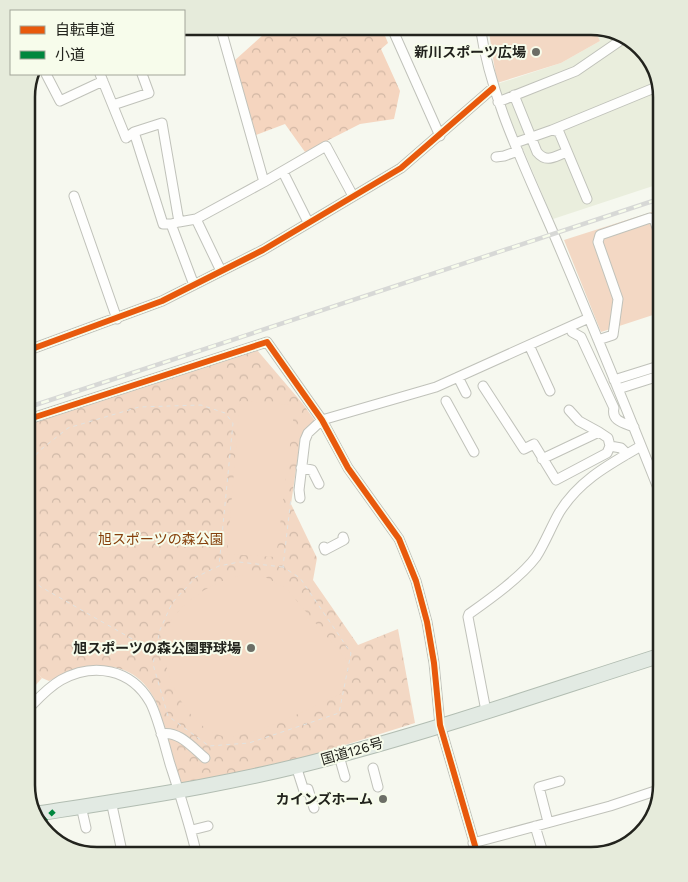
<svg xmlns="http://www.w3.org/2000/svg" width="688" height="882" viewBox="0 0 688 882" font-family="'Work Sans','Noto Sans JP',sans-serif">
  <defs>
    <pattern id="forest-crowns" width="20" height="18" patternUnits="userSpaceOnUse" patternTransform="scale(1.25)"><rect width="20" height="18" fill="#f5d5bf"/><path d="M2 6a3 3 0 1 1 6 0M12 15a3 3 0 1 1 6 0" fill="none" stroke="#d2b7a4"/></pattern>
    <pattern id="park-crowns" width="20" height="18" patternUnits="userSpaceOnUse" patternTransform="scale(1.25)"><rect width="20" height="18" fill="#f3d8c4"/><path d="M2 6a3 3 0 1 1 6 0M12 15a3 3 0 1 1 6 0" fill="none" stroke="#d0b9a8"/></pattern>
  </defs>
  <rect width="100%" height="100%" fill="#f6f8ef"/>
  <path fill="#eaeedd" d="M593,26l34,10 23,22 12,39v86l-109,36 -51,-119 -5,-16 64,-21 39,-22z"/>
  <path fill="url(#forest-crowns)" d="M273,26h108l7,17 -7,6 19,42 -6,28 -34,5 -55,28 -20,-28 -29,11 -22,-74z"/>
  <path fill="url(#park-crowns)" d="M257,350l46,54 13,18 -11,8 -5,12 -9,62 26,54 -4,22 45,65 40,-16 17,94 -105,33 -129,29c-5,-16 -11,-32 -15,-48 -3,-10 -5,-23 -9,-33 -22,-49 -68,-43 -108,-23l-7,-3 -13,-14 3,-7 -6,-4v-220l6,-10z"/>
  <path fill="#f3d8c4" d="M488,26h105l7,15 -39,22 -64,20z
    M658,210l4,12v90l-61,20 -37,-92z
    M240,401l55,4 -19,152 -49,-3z
    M244,575h17l25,13 63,75 -7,30c-26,12 -92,47 -118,43 -36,-6 -69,-71 -58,-104 7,-22 32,-40 52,-49 8,-4 17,-6 26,-8z
    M26,653l3,1 5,8 -1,3h-3l12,13 -16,18z"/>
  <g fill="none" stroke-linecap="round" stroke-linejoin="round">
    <g stroke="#c0c2ba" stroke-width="11">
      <path id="minor" d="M220,26l44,156 62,-36 27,50
        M391,26l49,110
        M480,26c11,75 46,143 75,211 37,87 72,173 107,261
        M46,74l14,27 43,-20
        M100,74l26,64 8,-6 29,92h8
        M514,95l23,57c10,12 18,4 30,0
        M498,102l78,-31 51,-35
        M113,105l36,-12 -7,-19
        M552,130l107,-44
        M134,132l28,-9 17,99 -8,2 23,61
        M515,143l37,-13 7,2 28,67
        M496,157l8,-1 14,-5
        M283,172l25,50
        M74,196l43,123
        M196,219l68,-37
        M179,222l17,-3 25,52
        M572,332l9,5 33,71c-3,13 10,15 20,19
        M598,340l15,-5 5,-36 -20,-57 2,-7 50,-17 4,1 8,23
        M529,345l21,46
        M29,350l133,-49 101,-51 138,-82 92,-80
        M458,377l8,16
        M614,380l48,-15
        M483,386l41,63 10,-5 22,36 51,-27 3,-7 -2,-8 -9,-6 -57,27
        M618,389l44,-14
        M446,401l28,51
        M569,410l10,11 20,11
        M26,420l241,-78 55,78 26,48 51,71 17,42 11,41 7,41 6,62 38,131
        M610,446l11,2 6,6
        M301,468l11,2 7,14
        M300,498l-1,-8 6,-50 3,-7 14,-13 114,-33 153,-69
        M324,547l1,3 19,-10 -1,-3
        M26,711c11,-11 21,-23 35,-31 33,-18 70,-11 89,22 8,15 15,45 20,62 10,31 20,61 27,92
        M486,711l-18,-94 1,-3c21,-15 52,-37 67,-57 9,-14 15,-30 23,-44 20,-33 51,-49 82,-67
        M161,734c17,-4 31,13 44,24
        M339,756l6,21
        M296,766l8,25
        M373,768l5,19
        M308,789l6,19
        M111,801l12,55
        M81,806l5,22
        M548,822l-9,-35 21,-6
        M535,826l9,30
        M192,830l16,-4
        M473,843l137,-37 51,-17"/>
    </g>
    <g stroke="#b2bdb2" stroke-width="16">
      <path id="highway" d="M35,814c102,-16 205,-31 305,-59 108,-29 215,-66 322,-100"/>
    </g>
    <path stroke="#e2e3e1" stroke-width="1" stroke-dasharray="4 4" stroke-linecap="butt" d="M26,468l13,-17 29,-23 71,-21 62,-2 24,8 8,10 -14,143
      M283,567l-44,-5 -20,4 -23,11 -24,26 -12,27 -7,34 15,52 41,30 40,-3 90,-30 12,-60 -51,-75 -17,-11 8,-69
      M26,575l15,12 114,65"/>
    <use href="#minor" stroke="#fefefd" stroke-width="9"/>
    <use href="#highway" stroke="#e2eae3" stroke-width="14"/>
    <g stroke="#d7d8d6" stroke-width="4.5">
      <path id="rail" d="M26,408l636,-210"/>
    </g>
    <use href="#rail" stroke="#f7fceb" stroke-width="2.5" stroke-dasharray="8" stroke-linecap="butt"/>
    <path stroke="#00873e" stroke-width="5" stroke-dasharray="10 5" stroke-linecap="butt" d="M39,825l15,-14"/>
    <g stroke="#f7fceb" stroke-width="9">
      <path id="cycleway" d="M29,350l133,-49 101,-51 138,-82 92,-80
        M26,420l241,-78 55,78 26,48 51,71 17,42 11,41 7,41 6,62 38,131"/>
    </g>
    <use href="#cycleway" stroke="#e8590c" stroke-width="6"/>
  </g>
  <g fill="#6c6e66" stroke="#f7fceb" stroke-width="2">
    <circle cx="536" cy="52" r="5"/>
    <circle cx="251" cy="648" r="5"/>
    <circle cx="383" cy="799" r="5"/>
  </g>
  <g text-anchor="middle" stroke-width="4" stroke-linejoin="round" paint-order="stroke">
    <g font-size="14" font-weight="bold" fill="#22231d" stroke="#f7fceb" text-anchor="end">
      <text x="526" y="57">新川スポーツ広場</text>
      <text x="241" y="653">旭スポーツの森公園野球場</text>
      <text x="373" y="804">カインズホーム</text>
    </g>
    <g font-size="14" fill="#86400c" stroke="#f7fceb">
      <text x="161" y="544">旭スポーツの森公園</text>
    </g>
    <g font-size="14" fill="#22231d" stroke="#f7fceb">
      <text transform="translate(352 751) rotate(-16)" y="5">国道126号</text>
    </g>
  </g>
  <path d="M0 0H688V882H0ZM97 35H591A62 62 0 0 1 653 97V785A62 62 0 0 1 591 847H97A62 62 0 0 1 35 785V97A62 62 0 0 1 97 35Z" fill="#e6ebdb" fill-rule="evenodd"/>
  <path fill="none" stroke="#22231d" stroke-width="2.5" d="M97 35H591A62 62 0 0 1 653 97V785A62 62 0 0 1 591 847H97A62 62 0 0 1 35 785V97A62 62 0 0 1 97 35Z"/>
  <rect x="10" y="10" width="175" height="65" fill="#f7fceb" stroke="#a2a599"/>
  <rect x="20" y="26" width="25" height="8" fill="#e8590c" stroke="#a2a599"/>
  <text x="55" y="35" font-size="15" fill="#22231d">自転車道</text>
  <rect x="20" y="51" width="25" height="8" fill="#00873e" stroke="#a2a599"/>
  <text x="55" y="60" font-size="15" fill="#22231d">小道</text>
</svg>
